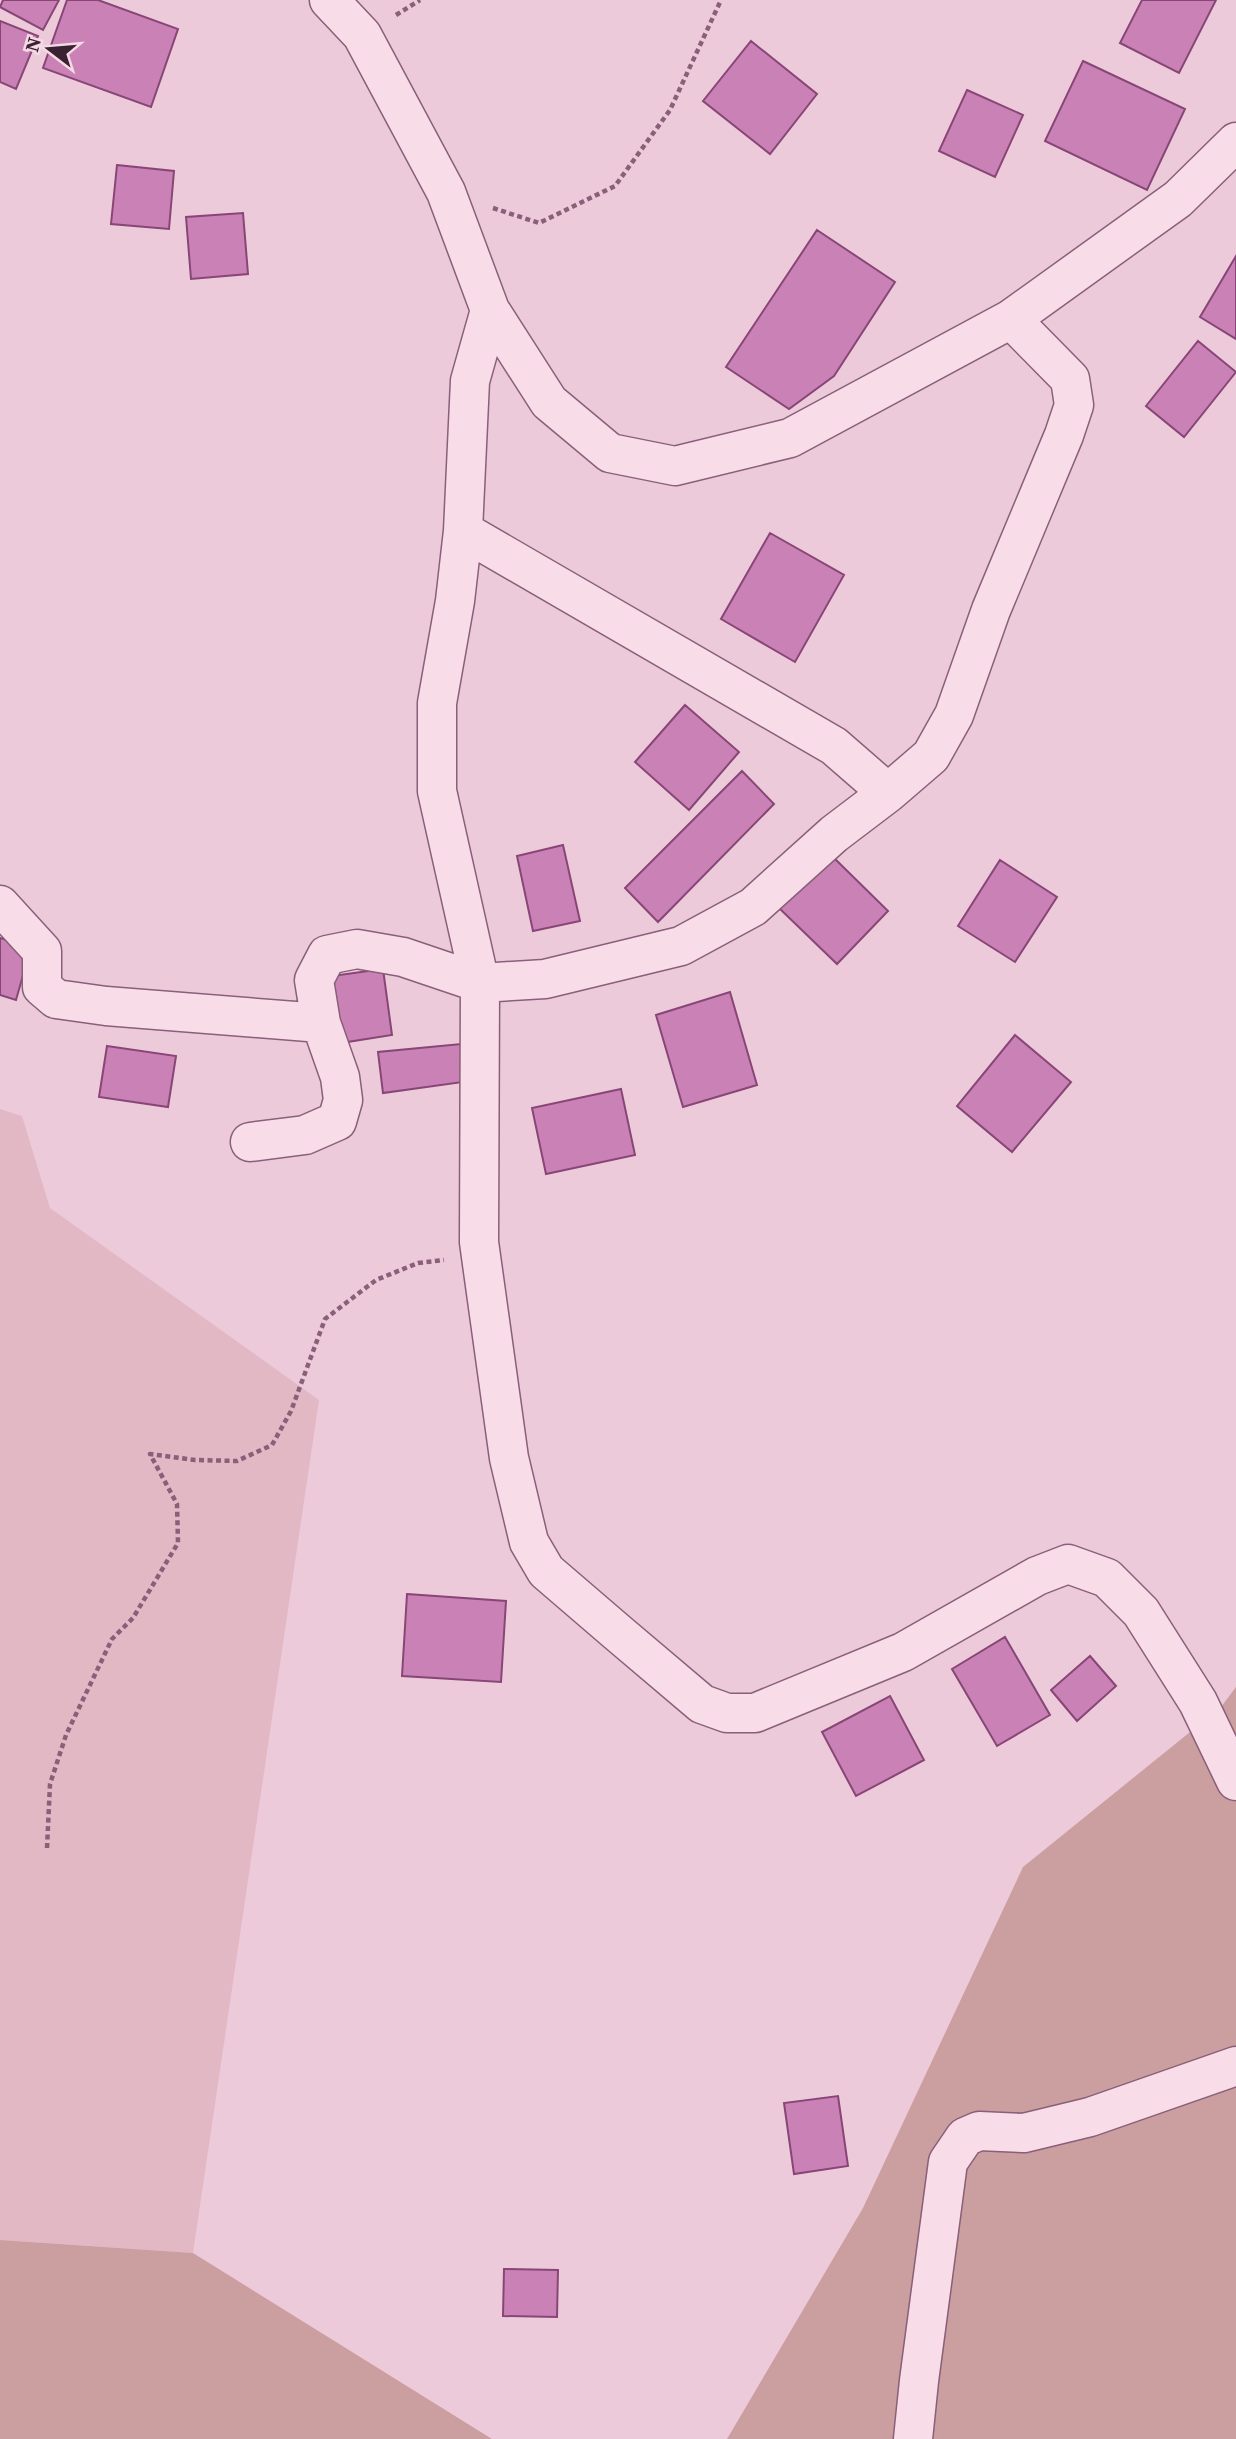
<svg xmlns="http://www.w3.org/2000/svg" width="1236" height="2439" viewBox="0 0 1236 2439" font-family="'Source Serif 4',serif">
  <rect width="100%" height="100%" fill="#edcada"/>
  <path fill="#e3b8c5" d="M0,1109l22,7 28,92 269,192 -126,853 -193,-13z"/>
  <path fill="#cb9e9f" d="M1236,1687v752h-509l136,-231 160,-341 198,-160z
    M0,2240l193,13 299,186h-492z"/>
  <path fill="#ca82b6" stroke="#884677" stroke-width="2" d="M3,0h56l-16,30 -43,-23z
    M67,0h31l80,29 -27,78 -108,-39z
    M1142,0h74l-37,73 -59,-30z
    M0,21l38,15 -22,53 -16,-7z
    M751,41l66,53 -47,60 -67,-53z
    M1083,61l102,48 -38,81 -102,-49z
    M967,90l56,25 -28,62 -56,-26z
    M117,165l57,6 -5,58 -58,-5z
    M243,213l5,61 -57,5 -5,-62z
    M817,230l78,52 -61,94 -45,33 -63,-42z
    M1236,256v83l-36,-22z
    M1198,341l38,31 -52,65 -38,-31z
    M770,533l74,42 -49,87 -74,-43z
    M685,705l54,47 -50,58 -54,-48z
    M742,771l32,33 -116,118 -33,-34z
    M563,845l17,76 -47,10 -16,-75z
    M830,854l58,57 -51,53 -58,-56z
    M1000,860l57,37 -42,65 -57,-36z
    M0,938l31,9 -15,53 -16,-5z
    M383,969l9,66 -51,8 -9,-67z
    M730,992l27,93 -74,22 -27,-92z
    M1015,1035l56,47 -59,70 -55,-46z
    M461,1044l2,38 -80,11 -5,-41z
    M107,1046l69,10 -8,51 -69,-10z
    M621,1089l14,66 -89,19 -14,-66z
    M407,1594l99,7 -5,81 -99,-6z
    M1005,1637l45,78 -53,31 -45,-77z
    M1090,1656l26,30 -39,35 -26,-31z
    M890,1696l34,64 -68,36 -34,-64z
    M838,2096l10,70 -54,8 -10,-71z
    M504,2269l54,1 -1,47 -54,-1z"/>
  <g fill="none" stroke-linecap="round" stroke-linejoin="round">
    <g stroke="#895f79" stroke-width="41">
      <path id="minor" d="M329,0l33,35 84,157 44,118 59,92 61,51 65,13 115,-28 221,-119 167,-120 58,-57
        M490,310l-20,71 -7,150 -8,70 -18,102v88l43,192 -1,259 30,216 20,84 17,29 71,61 85,72 25,9h28l148,-61 134,-76 31,-12 39,14 34,34 57,90 38,79
        M463,531l371,215 54,47
        M0,905l42,46v36l14,12 50,7 215,17
        M250,1142l55,-7 32,-14 6,-21 -3,-23 -19,-54 -7,-43 13,-25 30,-6 46,8 77,26 65,-4 136,-33 72,-39 81,-73 54,-41 43,-37 23,-41 37,-105 73,-175 10,-30 -4,-26 -59,-60
        M913,2439l6,-58 29,-219 17,-25 14,-6 45,2 66,-16 146,-51"/>
    </g>
    <path stroke="#895f79" stroke-width="4.5" stroke-dasharray="5 3.5" stroke-linecap="butt" d="M396,15l24,-15
      M493,208l46,15 76,-37 55,-76 51,-110
      M47,1848l3,-64 16,-49 46,-96 21,-21 45,-75 -1,-39 -27,-50 45,6 42,1 35,-16 19,-34 34,-92 51,-39 42,-17 26,-3"/>
    <use href="#minor" stroke="#f8dde9" stroke-width="38"/>
  </g>
  <g transform="translate(49 49) rotate(286)" stroke="#f5d9e5" stroke-width="5" paint-order="stroke">
  <path d="M0-5L12 26L0 18L-12 26Z" fill="#3b2232"/>
  <text y="-10" font-size="19" font-weight="bold" text-anchor="middle" fill="#3b2232">N</text>
  </g>
</svg>
